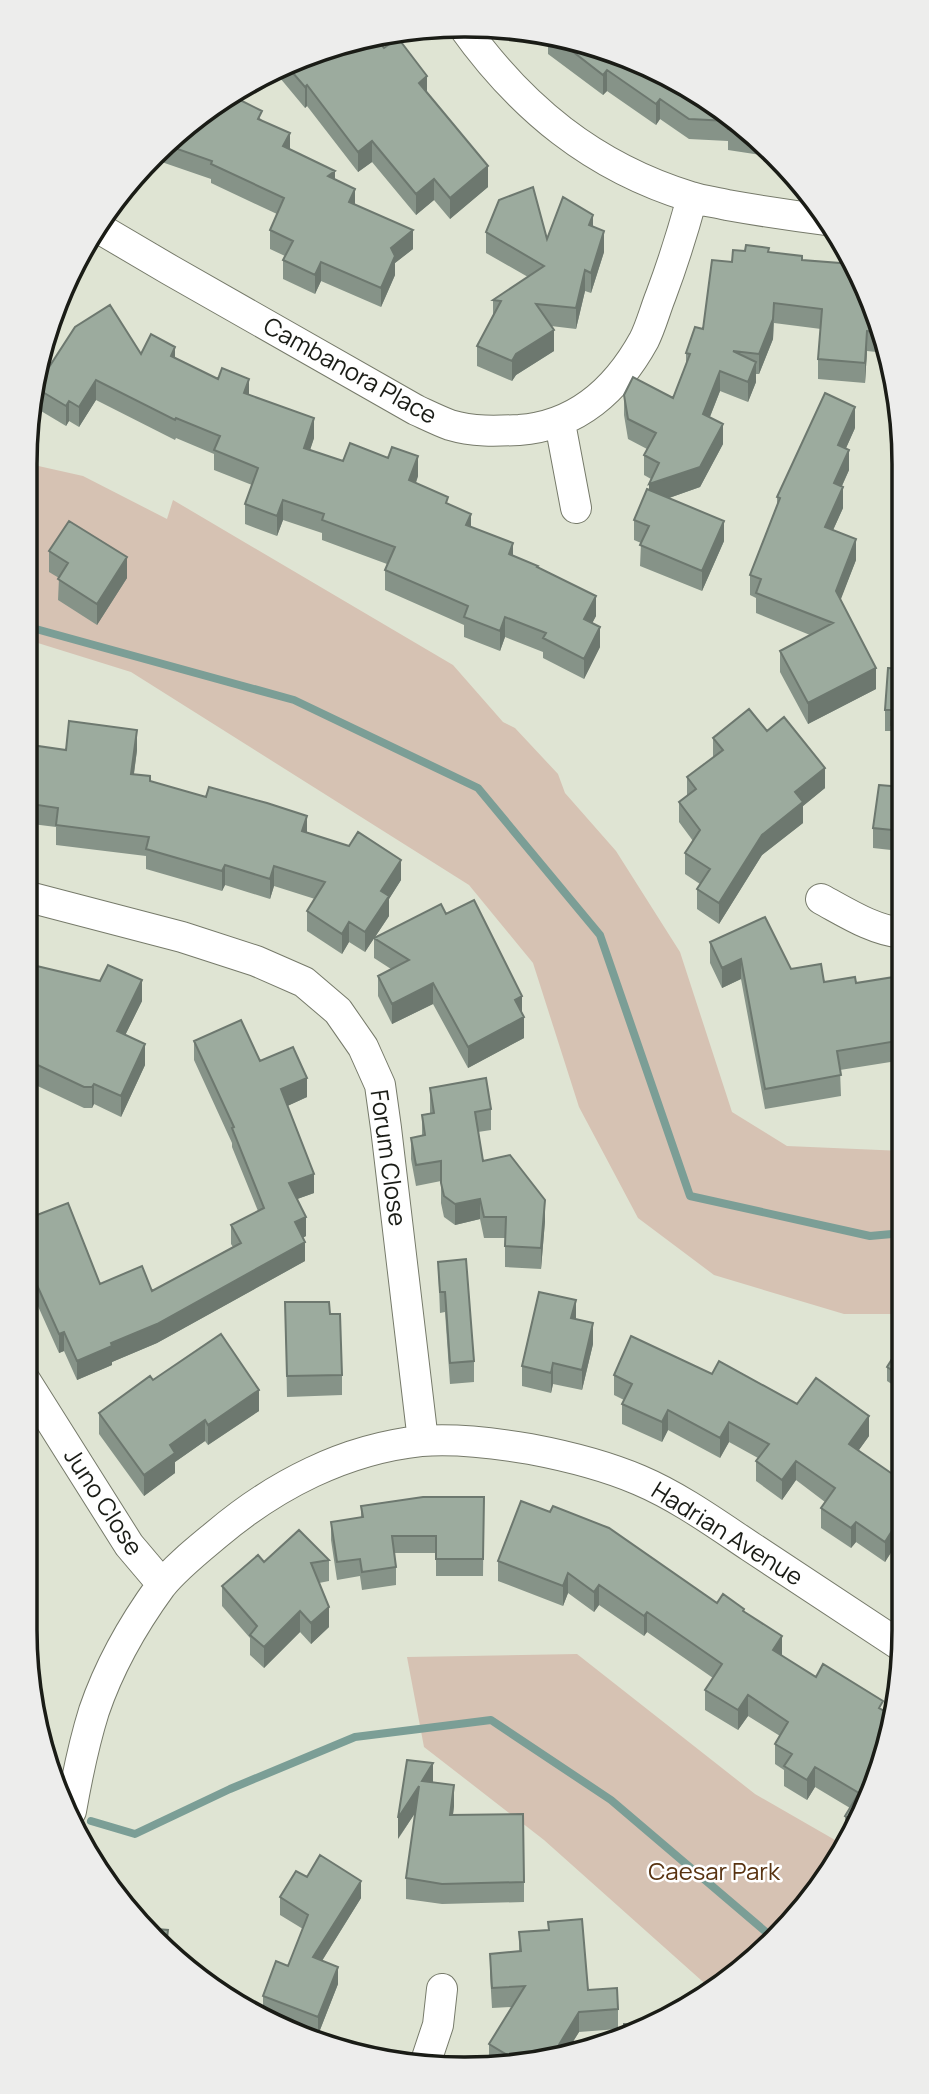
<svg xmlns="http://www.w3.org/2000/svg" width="929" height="2094" viewBox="0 0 929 2094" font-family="Manrope,sans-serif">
  <rect width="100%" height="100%" fill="#dfe4d3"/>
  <path fill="#d6c2b3" d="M25,463l58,13 84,43 6,-19 280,165 50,57 12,6 43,46 7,19 51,58 64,101 52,160 55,34 116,5 1,163h-60l-130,-39 -76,-57 -59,-111 -46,-144 -64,-78 -338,-213 -106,-33z
    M577,1654l178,140 87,50 -47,76 -84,69 -167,-149 -120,-93 -17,-90z"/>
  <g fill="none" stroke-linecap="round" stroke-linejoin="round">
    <path stroke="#7b9e96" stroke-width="8" d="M25,626l269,74 184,88 122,147 90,261 180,40 33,-3
      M91,1821l44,13 95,-45 125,-52 136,-17 120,80 162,138"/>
    <g stroke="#767a6a" stroke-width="32">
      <path id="minor" d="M462,25c59,83 131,142 229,172 12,4 24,5 36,8 34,6 67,11 100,15
        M102,230l68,40 246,140c11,5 23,11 34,15 23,7 46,6 69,5 58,-4 98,-41 125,-90 7,-14 11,-30 17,-45 12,-32 22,-64 31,-97
        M560,423l16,85
        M25,896l157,41 74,24 48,21 34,29 25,36 17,38 6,43 37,313
        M821,899c26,14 52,31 81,34
        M25,1380l104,165 33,39
        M71,1811c6,-34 13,-68 23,-100 15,-44 40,-88 67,-125 14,-18 38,-37 56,-52 58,-49 128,-85 204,-93 36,-3 74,2 109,8 37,7 74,16 109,31 40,17 76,43 112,67 50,33 100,66 150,99
        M426,2061l12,-36 4,-36"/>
    </g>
    <use href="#minor" stroke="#fff" stroke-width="30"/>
  </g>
  <path fill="#869388" d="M548,41l85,17 99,57 42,42 -46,-7v-9l-39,-2 -29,-20 -4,6 -49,-34 -4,4 -55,-41z
    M384,48l43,45 61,94 -38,32 -16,-19 -18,15 -44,-53 -14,10 -51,-66 -2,2 -30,-36 21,-14z
    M236,98l26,22 28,29 45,31 20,25 58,44 -18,14v12l-14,32 -60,-26 -6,13 -32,-15v-19l2,-4 -15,-7v-19l7,-16 -66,-31v-4l-61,-21 3,-4z
    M593,227l11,25 -13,41 -6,-2 -9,38 -25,-3 3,25 -38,24 -4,6 -35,-15v-20l16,-31v-15l35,-23 -42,-24v-21l61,7z
    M745,251l24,1 33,8 69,36 15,57 -19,-2 -2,32 -47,-4v-20l3,-30 -47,-6 -1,16 -14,35h-3v8l-8,20 -28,-11 -10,26 13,27 -23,43 -31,11 55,43 -22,50 -62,-25 1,-23 -7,-3v-20l15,-30 2,-11 -7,-4v-20l3,-6 -19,-10 -4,-24v-20l49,3 13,-34v-11l17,-24 29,-67z
    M141,354l34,4 74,37 65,43 -4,12 33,11 75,15 -2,7 32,21 23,23 42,29 25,11 58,49 -4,7 8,24 -16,32 -41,-21v-6l-38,-15 -5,14 -36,-14v-12l-79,-35v-20l2,-6 -65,-24v-7l-39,-13 -6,16 -32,-12v-20l7,-19 -38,-15v-16l-38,-16 -1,2 -79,-40 -17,27 -10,-6 -3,5 -25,-15 -1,-24 2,-9z
    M855,428l-9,20 3,22 -7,16 1,22 -10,22 23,30 -16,40 36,89 -68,35 -28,-52v-21l30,-16 -54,-22v-15l-6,-3v-20l27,-70v-8z
    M49,551l78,27 -30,47 -39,-25 1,-22 -10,-6z
    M901,669l1,77 -11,-1v-14h-6v-21z
    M767,731l58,57 -22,18v17l-41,32 -43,69 -22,-15v-20l3,-5 -15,-10v-21l8,-12 -14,-19v-20l8,-6v-19l26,-19v-20z
    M24,744l42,6h71l-3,24 16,7 157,51 94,48 -12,19v17l-14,21 71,-23 76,99 2,25 -56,30 -35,-64 -41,20 -14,-28v-20l13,-7 -17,-11v-20l-9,14 -16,-10 -7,12 -35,-23v-20l8,-12 -41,-13 -4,13 -45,-14 -3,6 -76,-22v-13l-90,-11v-18l-32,-4z
    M902,787v84l-2,-1v-19l-27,-3v-20z
    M710,942l81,27 33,13 32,1 41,12 6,-1v66l-63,10 1,26 -76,13 -24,-130 -19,9 -12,-25z
    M24,963l118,38 -17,34 20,30 -24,52 -27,-13 -2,4h-8l-59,-28z
    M194,1041l66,20 47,36 -20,9 27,87 -17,6 9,37 -4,2 3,23 -148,82 -45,19v3l-35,15 -13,-29 -5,2 -22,-49 -13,5v-89l76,64 52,7 81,-44 -2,-3v-19l27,-14 -26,-64v-4l-38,-83z
    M430,1088l61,21v21l-13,2 5,29 62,60 -4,48 -36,-2v-29h-21l-4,-19 -25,6 -11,-8 -3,-14v-22l-25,5 -5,-27v-21l11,-2v-21l8,-2z
    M438,1262l36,99v21l-24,2 -5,-72 -5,1z
    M285,1302l45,12 12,61v20l-55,2z
    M576,1319l17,25 -11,46 -29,-6 -2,9 -29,-7v-20z
    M904,1340v52l-17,-11v-14z
    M712,1374l85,30 72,32 -11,15 46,31v66l-7,-5 -12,19 -29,-20 -5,6 -30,-20v-20l4,-6 -29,-22 -14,20 -26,-19v-20l2,-3 -29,-16 -9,16 -52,-28 -6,12 -40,-18v-20l2,-4 -10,-5v-20z
    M153,1380l106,31 -51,34 -3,-4 -30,21v11l-31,23 -45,-62v-21z
    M484,1497l-1,79h-47v-23h-42l2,14v18l-34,5 -2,-14 -23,4 -6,-40v-18l30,-4v-12z
    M521,1501l196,102 27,9 38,43 89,143 -24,39 -2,-1v-20l5,-8 -35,-21 -8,13 -23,-14v-16l-9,-6v-20l5,-8 -32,-20 -10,14 -33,-20v-20l8,-12 -66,-46 -3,4 -45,-31 -5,7 -26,-19 -5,13 -65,-25v-20z
    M329,1560v21l-10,2 10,44 -18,17 -11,-12 -36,36 -14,-13v-17l-28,-32v-20l42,-24z
    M433,1782l21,24 -1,9 71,67v20l-82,2 -36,-5v-21l9,-65 -17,26z
    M307,1877l54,21 -39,63 16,23 -20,51 -55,-22v-17l25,-30 15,-37 -23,-14v-18z
    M548,1922l40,68 30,19v20l-39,3 -15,24 -14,5h-61v-17l23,-37 -20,1 -2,-34v-20l29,-2v-20l29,-2z"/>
  <path fill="#6d786f" d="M607,70v21l-4,4v-20z
    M427,76v21l-8,-14z
    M307,85v21l-2,2v-21z
    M660,99v20l-4,6v-21z
    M290,133v19l-7,-6z
    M372,141v21l-14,10v-20z
    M488,166v21l-38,32v-21z
    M335,171v18l-7,-13z
    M434,179v21l-18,15v-21z
    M355,189v18l-6,-5z
    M593,215v20l-4,-10z
    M413,230v19l-18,14v12l-14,32v-19l10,-40z
    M604,231v21l-13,41v-20z
    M321,262v19l-6,13v-19z
    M585,270v21l-9,38v-21z
    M774,303l-1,36 -14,35v-20z
    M554,330v21l-38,24 -4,6v-20l4,-7z
    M867,331v20l-2,32v-20z
    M175,347v20l-4,-11z
    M756,362v20l-8,20v-20z
    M720,371v20l-17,43v-20z
    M249,379v20l-5,-6z
    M96,380v20l-17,27v-20z
    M69,401v20l-3,5v-20z
    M855,407v21l-17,38v-21z
    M314,418v20l-10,30v-20z
    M723,424v20l-23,43 -51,18v-21z
    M849,450v20l-15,33v-20z
    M418,456v20l-9,24v-20z
    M843,487v21l-18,40v-21z
    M283,500v20l-6,16v-20z
    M471,514v20l-5,-9z
    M724,521v20l-22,50v-20z
    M856,539v21l-20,52v-21z
    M513,543v20l-4,-9z
    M127,557v21l-30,47v-21z
    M596,596v20l-12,23v-20z
    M505,617v20l-5,14v-20z
    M600,627v20l-16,32v-20z
    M876,668v21l-68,35v-21z
    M137,730v20l-6,44v-20z
    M825,768v20l-22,18v17l-41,32 -43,69v-21l43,-68 33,-43z
    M307,816v20l-5,-5z
    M401,860v20l-12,19v17l-24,36v-20l16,-41z
    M225,865v20l-3,6v-20z
    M274,866v20l-4,13v-20z
    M349,922v20l-7,12v-20z
    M741,959v20l-19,9v-20z
    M142,980v21l-25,51v-21z
    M433,983v21l-41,20v-20z
    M522,996v20l-7,-16z
    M524,1017v21l-56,30v-21z
    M145,1044v21l-24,52v-21z
    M307,1078v19l-26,12v-20z
    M94,1084v20l-2,4v-21z
    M27,1107v21l-3,12v-21z
    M314,1174v19l-25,9v-19z
    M480,1199v20l-25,6v-21z
    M545,1200v21l-4,48v-21z
    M306,1217v19l-11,6v-20z
    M305,1242v19l-148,82 -45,19v3l-35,15v-19z
    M37,1285v19l-13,5v-19z
    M576,1300v21l-5,-3z
    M593,1323v21l-11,46v-20z
    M64,1332v19l-5,2v-19z
    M553,1363v21l-2,9v-20z
    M259,1390v21l-51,34v-20z
    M668,1410v20l-6,12v-20z
    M869,1416v20l-20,28v-20z
    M205,1420v21l-30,21v11l-31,23v-21l26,-30z
    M729,1422v20l-9,16v-20z
    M796,1461v19l-14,20v-20z
    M856,1522v20l-5,6v-20z
    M897,1523v20l-12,19v-20z
    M568,1573v20l-5,13v-20z
    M599,1585v20l-5,7v-20z
    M329,1607v20l-18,17v-21z
    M300,1611v21l-36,36v-21z
    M647,1612v20l-3,4v-20z
    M782,1636v20l-9,-6z
    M748,1695v21l-10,14v-20z
    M433,1763v21l-11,-3z
    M815,1767v20l-8,13v-20z
    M454,1785v21l-4,30v-21z
    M419,1786v21l-21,32v-21z
    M361,1881v17l-48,77v-18z
    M338,1967v17l-20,51v-18z
    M579,2012v20l-15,24 -15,5z"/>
  <path fill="#9cab9e" stroke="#6d786f" stroke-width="2" d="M398,38l29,38 -8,7 69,83 -38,32 -16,-19 -18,15 -44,-53 -14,11 -51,-67 -2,2 -19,-22 10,-7 83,-16 5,6z
    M563,44l70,14 99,57 17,18 -21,-4 1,-8 -40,-2 -29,-20 -4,5 -49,-34 -4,5z
    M236,98l26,13 -4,8 32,14 -7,13 52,25 -7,5 27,13 -6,13 64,28 -22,18 4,8 -14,32 -60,-26 -6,13 -32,-15 10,-19 -23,-11 14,-32 -73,-34 1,-3 -46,-16z
    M533,187l14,52 16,-42 30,18 -4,10 15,6 -13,42 -6,-3 -9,38 -40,-4 18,26 -38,24 -4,7 -35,-15 24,-45 -8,-1 51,-34 -58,-34 13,-32z
    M746,245l23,3 -1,4 34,4v4l51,4 18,32 10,36 -14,-1 -2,32 -47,-4 4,-50 -48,-6 -1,16 -14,35 -26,-3 23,11 -8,20 -28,-11 -17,43 20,10 -23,43 -51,17 10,-21 -15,-8 12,-22 -28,-14 -4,-24 9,-18 40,21 17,-44 -4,-1 9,-26 8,2 9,-69 20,2 1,-12 12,1z
    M110,305l31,49 10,-20 24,13 -4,9 47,23 4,-11 27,11 -5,14 70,25 -10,30 39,13 7,-18 38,15 4,-11 26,9 -9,24 39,17 -2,6 25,11 -5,11 47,18 -4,11 29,12 -1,1 59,29 -12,23 16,8 -16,32 -41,-21 3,-5 -41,-16 -5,14 -36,-14 4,-11 -83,-36 10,-23 -73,-27 2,-6 -41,-14 -6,16 -32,-12 13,-36 -44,-18 6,-14 -44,-18 -1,2 -79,-40 -17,27 -10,-6 -3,5 -25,-15 4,-7 -4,-3 1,-3 33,-51z
    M825,393l30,14 -17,38 11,5 -15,33 9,4 -18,40 31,12 -20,52 40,77 -68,35 -28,-52 53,-28 -77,-30 5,-14 -11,-4 30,-77 -3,-1z
    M647,489l77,32 -22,50 -62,-26 9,-19 -15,-6z
    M69,521l58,36 -30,47 -39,-25 10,-16 -19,-12z
    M888,668l13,1 1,57 -11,-1 1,-15h-7z
    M749,709l18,22 17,-14 41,51 -30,24 8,10 -41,33 -43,68 -22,-14 13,-20 -25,-16 15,-23 -21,-28 17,-13 -9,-12 36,-27 -10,-12z
    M69,721l68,9 -6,44 19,2v5l56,16 3,-10 58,16 40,13 -5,15 47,15 9,-14 43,28 -20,31 8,5 -24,36 -16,-10 -7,12 -35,-23 18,-29 -51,-16 -4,13 -45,-14 -3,6 -76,-22 3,-12 -93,-12 2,-17 -34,-5v-59l42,6z
    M879,785l23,2v44l-29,-3z
    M474,900l48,96 -7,4 9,17 -56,30 -35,-64 -41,21 -14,-28 31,-16 -35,-22 67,-34 5,10z
    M765,917l26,52 30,-5 3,18 31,-5 1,6 38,-6 3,18 6,-1v46l-66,11 4,24 -76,14 -24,-130 -19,9 -12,-26z
    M24,963l76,18 8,-16 34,15 -25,51 28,13 -24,52 -27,-12 -2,3h-8l-59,-28 -1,1z
    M241,1020l19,41 33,-14 14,31 -26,11 33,85 -25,9 17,34 -11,5 10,20 -148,82 -46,19 1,3 -35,15 -13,-29 -5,2 -22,-49 -13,5v-70l44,-17 32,81 42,-18 10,25 89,-48 -10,-18 33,-17 -32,-80 2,-1 -40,-86z
    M486,1078l5,31 -16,3 8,49 27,-6 35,45 -4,48 -36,-2 1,-29h-22l-4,-18 -25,5 -11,-8 -3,-13v-22l-25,4 -5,-27 14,-3 -3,-20 12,-2 -4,-25z
    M24,1106l3,1 -3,12z
    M466,1259l8,102 -24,2 -5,-71h-5l-2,-30z
    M539,1292l37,8 -5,18 22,5 -11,47 -29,-7 -2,10 -29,-7z
    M285,1302h44l1,12h10l2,61 -55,1z
    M221,1334l38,56 -51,35 -3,-5 -35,25 5,8 -31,22 -45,-62 51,-37 3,4z
    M631,1336l81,38 7,-13 78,43 19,-26 53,38 -20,28 55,38v46l-7,-5 -12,19 -29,-20 -5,6 -30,-20 14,-20 -39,-27 -14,19 -26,-19 13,-17 -40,-22 -9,16 -52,-28 -6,12 -40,-18 10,-20 -18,-9z
    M904,1340v38l-17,-11z
    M423,1497h61l-1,62h-47v-23h-44l4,31 -34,5 -2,-13 -23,3 -6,-40 32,-5 -2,-11z
    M521,1501l29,11 3,-6 56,22 108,75 6,-9 21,15 -1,2 39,25 -9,14 43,27 7,-13 60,37 -4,7 9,5 -17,85 -15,24 -11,-6 14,-23 -44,-26 -8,13 -23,-14 8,-12 -17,-10 13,-22 -40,-27 -10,15 -33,-20 17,-26 -75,-52 -3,4 -45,-31 -5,7 -26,-19 -5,13 -65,-25z
    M299,1530l30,30 -18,3 18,44 -18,16 -11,-12 -36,36 -14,-12 7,-9 -35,-40 36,-31 6,7z
    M407,1760l26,3 -11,18 32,4 -4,30 73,-1 1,68 -82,2 -36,-6 13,-92 -21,32z
    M320,1855l41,26 -48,76 25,10 -20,50 -55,-21 13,-35 12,5 20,-51 -28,-18 16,-26 11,6z
    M582,1919l6,71 29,-2 1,21 -39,3 -30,49h-32l-28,-17 36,-58 -33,2 -2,-34 31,-3 -2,-19 30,-2 -1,-8z
    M144,1928l24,2 -2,16z
    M667,2007l19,2 -20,9z
    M624,2024l20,2 -21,8z"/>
  <g text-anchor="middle" stroke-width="5" stroke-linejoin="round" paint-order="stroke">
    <g font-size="24" fill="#1a1c16" stroke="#fff">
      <text transform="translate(350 371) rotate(29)" y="8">Cambanora Place</text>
      <text transform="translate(388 1158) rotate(82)" y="8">Forum Close</text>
      <text transform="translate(103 1502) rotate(57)" y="8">Juno Close</text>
      <text transform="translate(727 1534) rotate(32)" y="8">Hadrian Avenue</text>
    </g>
    <g font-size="24" fill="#583311" stroke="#fff">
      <text x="714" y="1880">Caesar Park</text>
    </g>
  </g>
  <path d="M0 0H929V2094H0ZM464 37H465A427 427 0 0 1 892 464V1630A427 427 0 0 1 465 2057H464A427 427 0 0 1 37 1630V464A427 427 0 0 1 464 37Z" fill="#ededec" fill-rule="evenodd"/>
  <path fill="none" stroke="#1a1c16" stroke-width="3.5" d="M464 37H465A427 427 0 0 1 892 464V1630A427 427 0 0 1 465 2057H464A427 427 0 0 1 37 1630V464A427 427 0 0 1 464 37Z"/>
</svg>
